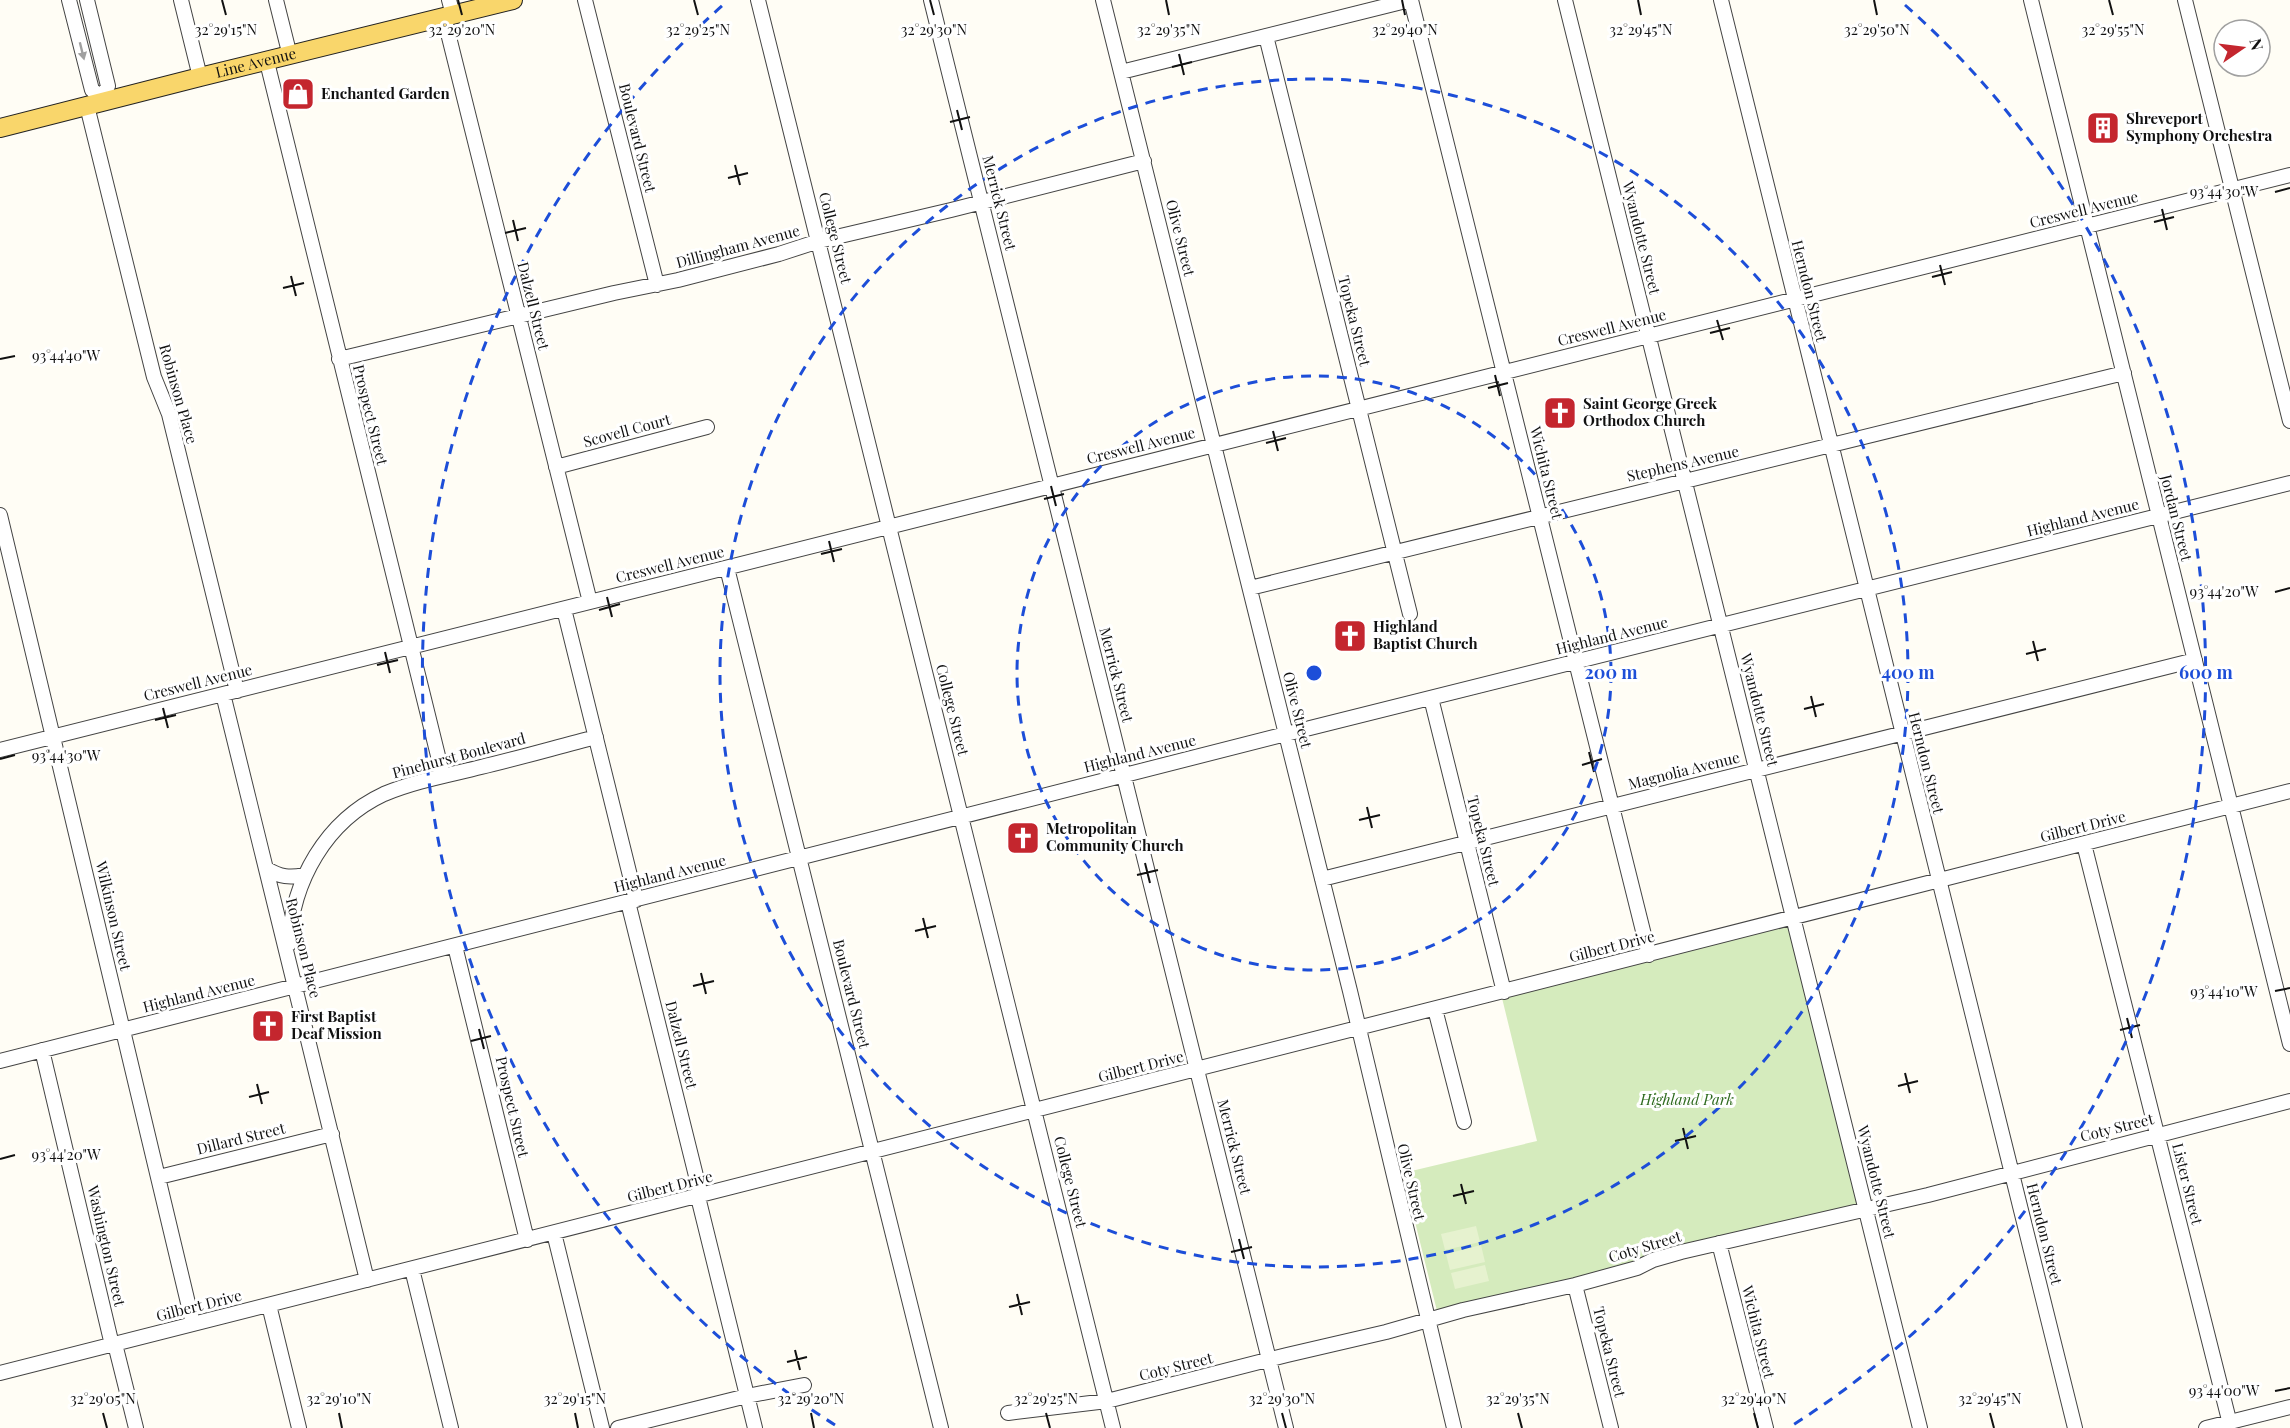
<svg xmlns="http://www.w3.org/2000/svg" width="2290" height="1428" viewBox="0 0 2290 1428" font-family="'Playfair Display',serif">
  <rect width="100%" height="100%" fill="#fffdf5"/>
  <path fill="#d5ebbd" d="M1792,924l71,283 -426,104 -34,-138 134,-32 -35,-143z"/>
  <path fill="#e6f2cf" d="M1476,1226l4,16 -35,8 -4,-16z
    M1481,1245l4,17 -35,8 -4,-16z
    M1485,1265l4,16 -34,8 -4,-16z"/>
  <g fill="none" stroke-linecap="round" stroke-linejoin="round">
    <g stroke="#444" stroke-width="16">
      <path id="minor" d="M69,0l23,90 10,7
        M87,0l21,86 -6,11 1,5
        M181,0l19,77
        M276,0l14,56
        M449,0l4,15
        M585,0l72,285
        M758,0l355,1428
        M931,0l355,1428
        M1103,0l247,991 104,437
        M1411,0l238,955
        M1565,0l355,1428
        M1721,0l354,1428
        M2031,0l259,1044
        M2185,0l105,421
        M444,17l146,585
        M1266,36l144,578
        M267,62l176,714
        M1121,72l289,-72
        M87,106l67,271 15,37 68,277
        M339,359l275,-66 64,-13 101,-26 40,-13 132,-31 193,-49
        M556,467l151,-40
        M0,515l193,809
        M727,568l214,860
        M1250,588l874,-215
        M564,609l72,291
        M223,694l144,586
        M1431,698l73,294
        M0,750l2290,-575
        M2084,844l147,584
        M267,869c13,8 23,9 37,6
        M1322,879l873,-219
        M628,902l73,294
        M289,944c3,-63 37,-123 95,-150 31,-13 65,-19 97,-27 38,-9 76,-20 115,-30
        M455,946l72,294
        M1435,1009l29,113
        M42,1050l70,295
        M0,1061l1286,-327 1004,-251
        M159,1177l173,-43
        M698,1197l57,231
        M554,1233l48,195
        M1719,1243l47,185
        M412,1269l39,159
        M1575,1285l36,143
        M269,1305l30,123
        M115,1344l21,84
        M0,1373l2290,-582
        M1008,1413l99,-12 180,-46 99,-23 77,-22 112,-25 62,-17 16,-8 28,-8 247,-57 362,-94
        M618,1428l129,-32 57,-11
        M2206,1428l84,-21"/>
    </g>
    <g stroke="#222" stroke-width="20">
      <g id="major">
        <path id="s1" d="M0,128l200,-51 313,-77"/>
      </g>
    </g>
    <use href="#minor" stroke="#fff" stroke-width="14"/>
    <use href="#major" stroke="#f9d66b" stroke-width="18"/>
  </g>
  <defs><path id="oneway-solid" d="M-6-.8H1V-3.2L6.5 0L1 3.2V.8H-6Z" transform="scale(1.5)"/></defs>
  <use fill="#a0a0a0" href="#oneway-solid" transform="translate(82 51) rotate(76)"/>
  <path fill="none" stroke="#111" stroke-width="2" d="M222,0l4,15M458,0l4,15M694,0l4,15M930,0l4,15M1166,0l3,15M1402,0l3,15M1638,0l3,15M1874,0l3,15M2109,0l4,15M1179,54l5,21M1172,67l20,-5M957,110l5,20M950,122l20,-5M735,165l5,20M728,178l20,-5M2275,192l15,-4M2162,209l5,21M513,220l5,21M2154,222l20,-5M505,233l21,-5M1940,265l5,20M291,276l5,20M1932,277l20,-5M283,288l21,-5M1717,320l6,20M1710,333l20,-5M0,359l15,-3M1495,375l5,21M1488,388l20,-5M1273,431l5,20M1266,443l20,-5M1051,486l5,20M1044,499l20,-5M829,541l5,21M821,554l21,-5M2275,592l15,-4M607,597l5,20M599,610l21,-6M2033,641l5,20M385,652l5,21M2026,654l20,-5M377,665l21,-5M1811,696l5,21M163,708l5,20M1804,709l20,-5M155,720l21,-5M1589,752l5,20M0,759l15,-4M1582,765l20,-6M1367,807l5,21M1359,820l21,-5M1145,863l5,20M1137,875l21,-5M923,918l5,20M915,931l21,-5M701,973l5,21M693,986l21,-5M2275,991l15,-3M2127,1018l5,20M479,1029l5,20M2120,1030l20,-5M471,1041l20,-5M1905,1073l5,20M257,1084l5,20M1898,1086l20,-5M249,1097l20,-5M1683,1128l5,21M1675,1141l21,-5M0,1159l15,-4M1461,1184l5,20M1453,1196l21,-5M1239,1239l5,20M1231,1252l21,-5M1017,1294l5,21M1009,1307l21,-5M795,1350l5,20M787,1362l20,-5M2275,1391l15,-3M103,1413l4,15M339,1413l3,15M575,1413l3,15M811,1413l3,15M1046,1413l4,15M1282,1413l4,15M1518,1413l4,15M1754,1413l4,15M1990,1413l4,15"/>
  <g fill="none" stroke="#1d4ed8" stroke-width="3" stroke-dasharray="10 8">
    <circle cx="1314" cy="673" r="297"/>
    <circle cx="1314" cy="673" r="594"/>
    <path d="M835 1425A892 892 0 0 1 723 5M1905 5A892 892 0 0 1 1793 1425"/>
  </g>
  <defs>
    <g id="shop-square" transform="scale(1.725)"><rect x="-9" y="-9" width="18" height="18" rx="4" fill="#c4262e" stroke="#fff"/><path d="M-5-2.5h2.3a2.7 3.5 0 0 1 5.4 0H5L5.5 6h-11ZM-1.5-2.5h3a1.5 2.3 0 0 0-3 0Z" fill="#fff"/></g>
    <g id="building-square" transform="scale(1.725)"><rect x="-9" y="-9" width="18" height="18" rx="4" fill="#c4262e" stroke="#fff"/><path d="M-4-6H4V6H1V3H-1V6H-4ZM-2.5-4.3h1.7v1.8h-1.7ZM.8-4.3h1.7v1.8H.8ZM-2.5-1h1.7V.8h-1.7ZM.8-1h1.7V.8H.8Z" fill="#fff"/></g>
    <g id="church-square" transform="scale(1.725)"><rect x="-9" y="-9" width="18" height="18" rx="4" fill="#c4262e" stroke="#fff"/><path d="M-1.2-6h2.4v3.5h3.3v2.4h-3.3V6h-2.4V-.1h-3.3v-2.4h3.3Z" fill="#fff"/></g>
  </defs>
  <g fill-rule="evenodd">
    <use href="#shop-square" x="298" y="94"/>
    <use href="#building-square" x="2103" y="128"/>
    <use href="#church-square" x="1560" y="413"/>
    <use href="#church-square" x="1350" y="636"/>
    <use href="#church-square" x="1023" y="838"/>
    <use href="#church-square" x="268" y="1026"/>
  </g>
  <g text-anchor="middle" stroke-width="6" stroke-linejoin="round" paint-order="stroke">
    <g font-size="15" fill="#111" stroke="#fff">
      <text dy="5" stroke="none"><textPath href="#s1" startOffset="264">Line Avenue</textPath></text>
      <text transform="translate(637 138) rotate(76)" y="5">Boulevard Street</text>
      <text transform="translate(999 203) rotate(76)" y="5">Merrick Street</text>
      <text transform="translate(2084 210) rotate(-14)" y="5">Creswell Avenue</text>
      <text transform="translate(835 238) rotate(76)" y="5">College Street</text>
      <text transform="translate(1180 238) rotate(76)" y="5">Olive Street</text>
      <text transform="translate(1641 238) rotate(76)" y="5">Wyandotte Street</text>
      <text transform="translate(738 247) rotate(-15)" y="5">Dillingham Avenue</text>
      <text transform="translate(1809 291) rotate(76)" y="5">Herndon Street</text>
      <text transform="translate(533 306) rotate(76)" y="5">Dalzell Street</text>
      <text transform="translate(1354 321) rotate(76)" y="5">Topeka Street</text>
      <text transform="translate(1612 328) rotate(-14)" y="5">Creswell Avenue</text>
      <text transform="translate(178 394) rotate(74)" y="5">Robinson Place</text>
      <text transform="translate(370 415) rotate(76)" y="5">Prospect Street</text>
      <text transform="translate(627 431) rotate(-15)" y="5">Scovell Court</text>
      <text transform="translate(1141 446) rotate(-14)" y="5">Creswell Avenue</text>
      <text transform="translate(1683 464) rotate(-13)" y="5">Stephens Avenue</text>
      <text transform="translate(1546 473) rotate(76)" y="5">Wichita Street</text>
      <text transform="translate(2083 518) rotate(-14)" y="5">Highland Avenue</text>
      <text transform="translate(2176 518) rotate(76)" y="5">Jordan Street</text>
      <text transform="translate(670 565) rotate(-14)" y="5">Creswell Avenue</text>
      <text transform="translate(1612 636) rotate(-14)" y="5">Highland Avenue</text>
      <text transform="translate(1116 675) rotate(76)" y="5">Merrick Street</text>
      <text transform="translate(198 683) rotate(-14)" y="5">Creswell Avenue</text>
      <text transform="translate(952 710) rotate(76)" y="5">College Street</text>
      <text transform="translate(1297 710) rotate(76)" y="5">Olive Street</text>
      <text transform="translate(1759 710) rotate(76)" y="5">Wyandotte Street</text>
      <text transform="translate(1140 754) rotate(-14)" y="5">Highland Avenue</text>
      <text transform="translate(459 756) rotate(-15)" y="5">Pinehurst Boulevard</text>
      <text transform="translate(1926 763) rotate(76)" y="5">Herndon Street</text>
      <text transform="translate(1684 771) rotate(-14)" y="5">Magnolia Avenue</text>
      <text transform="translate(2083 827) rotate(-14)" y="5">Gilbert Drive</text>
      <text transform="translate(1483 841) rotate(76)" y="5">Topeka Street</text>
      <text transform="translate(670 874) rotate(-14)" y="5">Highland Avenue</text>
      <text transform="translate(113 916) rotate(77)" y="5">Wilkinson Street</text>
      <text transform="translate(1612 947) rotate(-14)" y="5">Gilbert Drive</text>
      <text transform="translate(303 948) rotate(76)" y="5">Robinson Place</text>
      <text transform="translate(199 994) rotate(-14)" y="5">Highland Avenue</text>
      <text transform="translate(851 994) rotate(76)" y="5">Boulevard Street</text>
      <text transform="translate(681 1045) rotate(76)" y="5">Dalzell Street</text>
      <text transform="translate(1141 1067) rotate(-14)" y="5">Gilbert Drive</text>
      <text transform="translate(512 1107) rotate(77)" y="5">Prospect Street</text>
      <text transform="translate(2117 1128) rotate(-14)" y="5">Coty Street</text>
      <text transform="translate(241 1139) rotate(-14)" y="5">Dillard Street</text>
      <text transform="translate(1234 1147) rotate(76)" y="5">Merrick Street</text>
      <text transform="translate(1070 1182) rotate(76)" y="5">College Street</text>
      <text transform="translate(1411 1182) rotate(77)" y="5">Olive Street</text>
      <text transform="translate(1876 1182) rotate(76)" y="5">Wyandotte Street</text>
      <text transform="translate(2187 1184) rotate(76)" y="5">Lister Street</text>
      <text transform="translate(670 1187) rotate(-14)" y="5">Gilbert Drive</text>
      <text transform="translate(2044 1234) rotate(76)" y="5">Herndon Street</text>
      <text transform="translate(106 1246) rotate(77)" y="5">Washington Street</text>
      <text transform="translate(1645 1247) rotate(-17)" y="5">Coty Street</text>
      <text transform="translate(199 1306) rotate(-14)" y="5">Gilbert Drive</text>
      <text transform="translate(1758 1332) rotate(76)" y="5">Wichita Street</text>
      <text transform="translate(1609 1352) rotate(76)" y="5">Topeka Street</text>
      <text transform="translate(1176 1367) rotate(-14)" y="5">Coty Street</text>
    </g>
    <g font-size="15" font-weight="bold" fill="#111" stroke="#fff" text-anchor="start">
      <text x="321" y="99">Enchanted Garden</text>
      <text x="2126" y="124">Shreveport<tspan x="2126" dy="17">Symphony Orchestra</tspan></text>
      <text x="1583" y="409">Saint George Greek<tspan x="1583" dy="17">Orthodox Church</tspan></text>
      <text x="1373" y="632">Highland<tspan x="1373" dy="17">Baptist Church</tspan></text>
      <text x="1046" y="834">Metropolitan<tspan x="1046" dy="17">Community Church</tspan></text>
      <text x="291" y="1022">First Baptist<tspan x="291" dy="17">Deaf Mission</tspan></text>
    </g>
    <g font-size="15" font-style="italic" fill="#2f6b1f" stroke="#fff">
      <text x="1687" y="1105">Highland Park</text>
    </g>
  </g>
  <g font-size="15" text-anchor="middle" fill="#111" stroke="#fff" stroke-width="6" stroke-linejoin="round" paint-order="stroke">
    <text x="226" y="35">32°29'15"N</text>
    <text x="462" y="35">32°29'20"N</text>
    <text x="698" y="35">32°29'25"N</text>
    <text x="934" y="35">32°29'30"N</text>
    <text x="1169" y="35">32°29'35"N</text>
    <text x="1405" y="35">32°29'40"N</text>
    <text x="1641" y="35">32°29'45"N</text>
    <text x="1877" y="35">32°29'50"N</text>
    <text x="2113" y="35">32°29'55"N</text>
    <text x="2224" y="197">93°44'30"W</text>
    <text x="66" y="361">93°44'40"W</text>
    <text x="2224" y="597">93°44'20"W</text>
    <text x="66" y="761">93°44'30"W</text>
    <text x="2224" y="997">93°44'10"W</text>
    <text x="66" y="1160">93°44'20"W</text>
    <text x="2224" y="1396">93°44'00"W</text>
    <text x="103" y="1404">32°29'05"N</text>
    <text x="339" y="1404">32°29'10"N</text>
    <text x="575" y="1404">32°29'15"N</text>
    <text x="811" y="1404">32°29'20"N</text>
    <text x="1046" y="1404">32°29'25"N</text>
    <text x="1282" y="1404">32°29'30"N</text>
    <text x="1518" y="1404">32°29'35"N</text>
    <text x="1754" y="1404">32°29'40"N</text>
    <text x="1990" y="1404">32°29'45"N</text>
  </g>
  <circle cx="1314" cy="673" r="9" fill="#1d4ed8" stroke="#fff" stroke-width="3"/>
  <g font-size="18" text-anchor="middle" font-weight="bold" fill="#1d4ed8" stroke="#fff" stroke-width="6" stroke-linejoin="round" paint-order="stroke">
    <text x="1611" y="679">200 m</text>
    <text x="1908" y="679">400 m</text>
    <text x="2206" y="679">600 m</text>
  </g>
  <g transform="translate(2242 48) rotate(76)"><circle r="28" fill="#ffffff" stroke="#a0a0a0" stroke-width="1.5"/>
  <path d="M0-4.5L10 22L0 15L-10 22Z" fill="#c4262e"/>
  <text y="-9" font-size="16" font-weight="bold" text-anchor="middle" fill="#111111">N</text>
  </g>
</svg>
